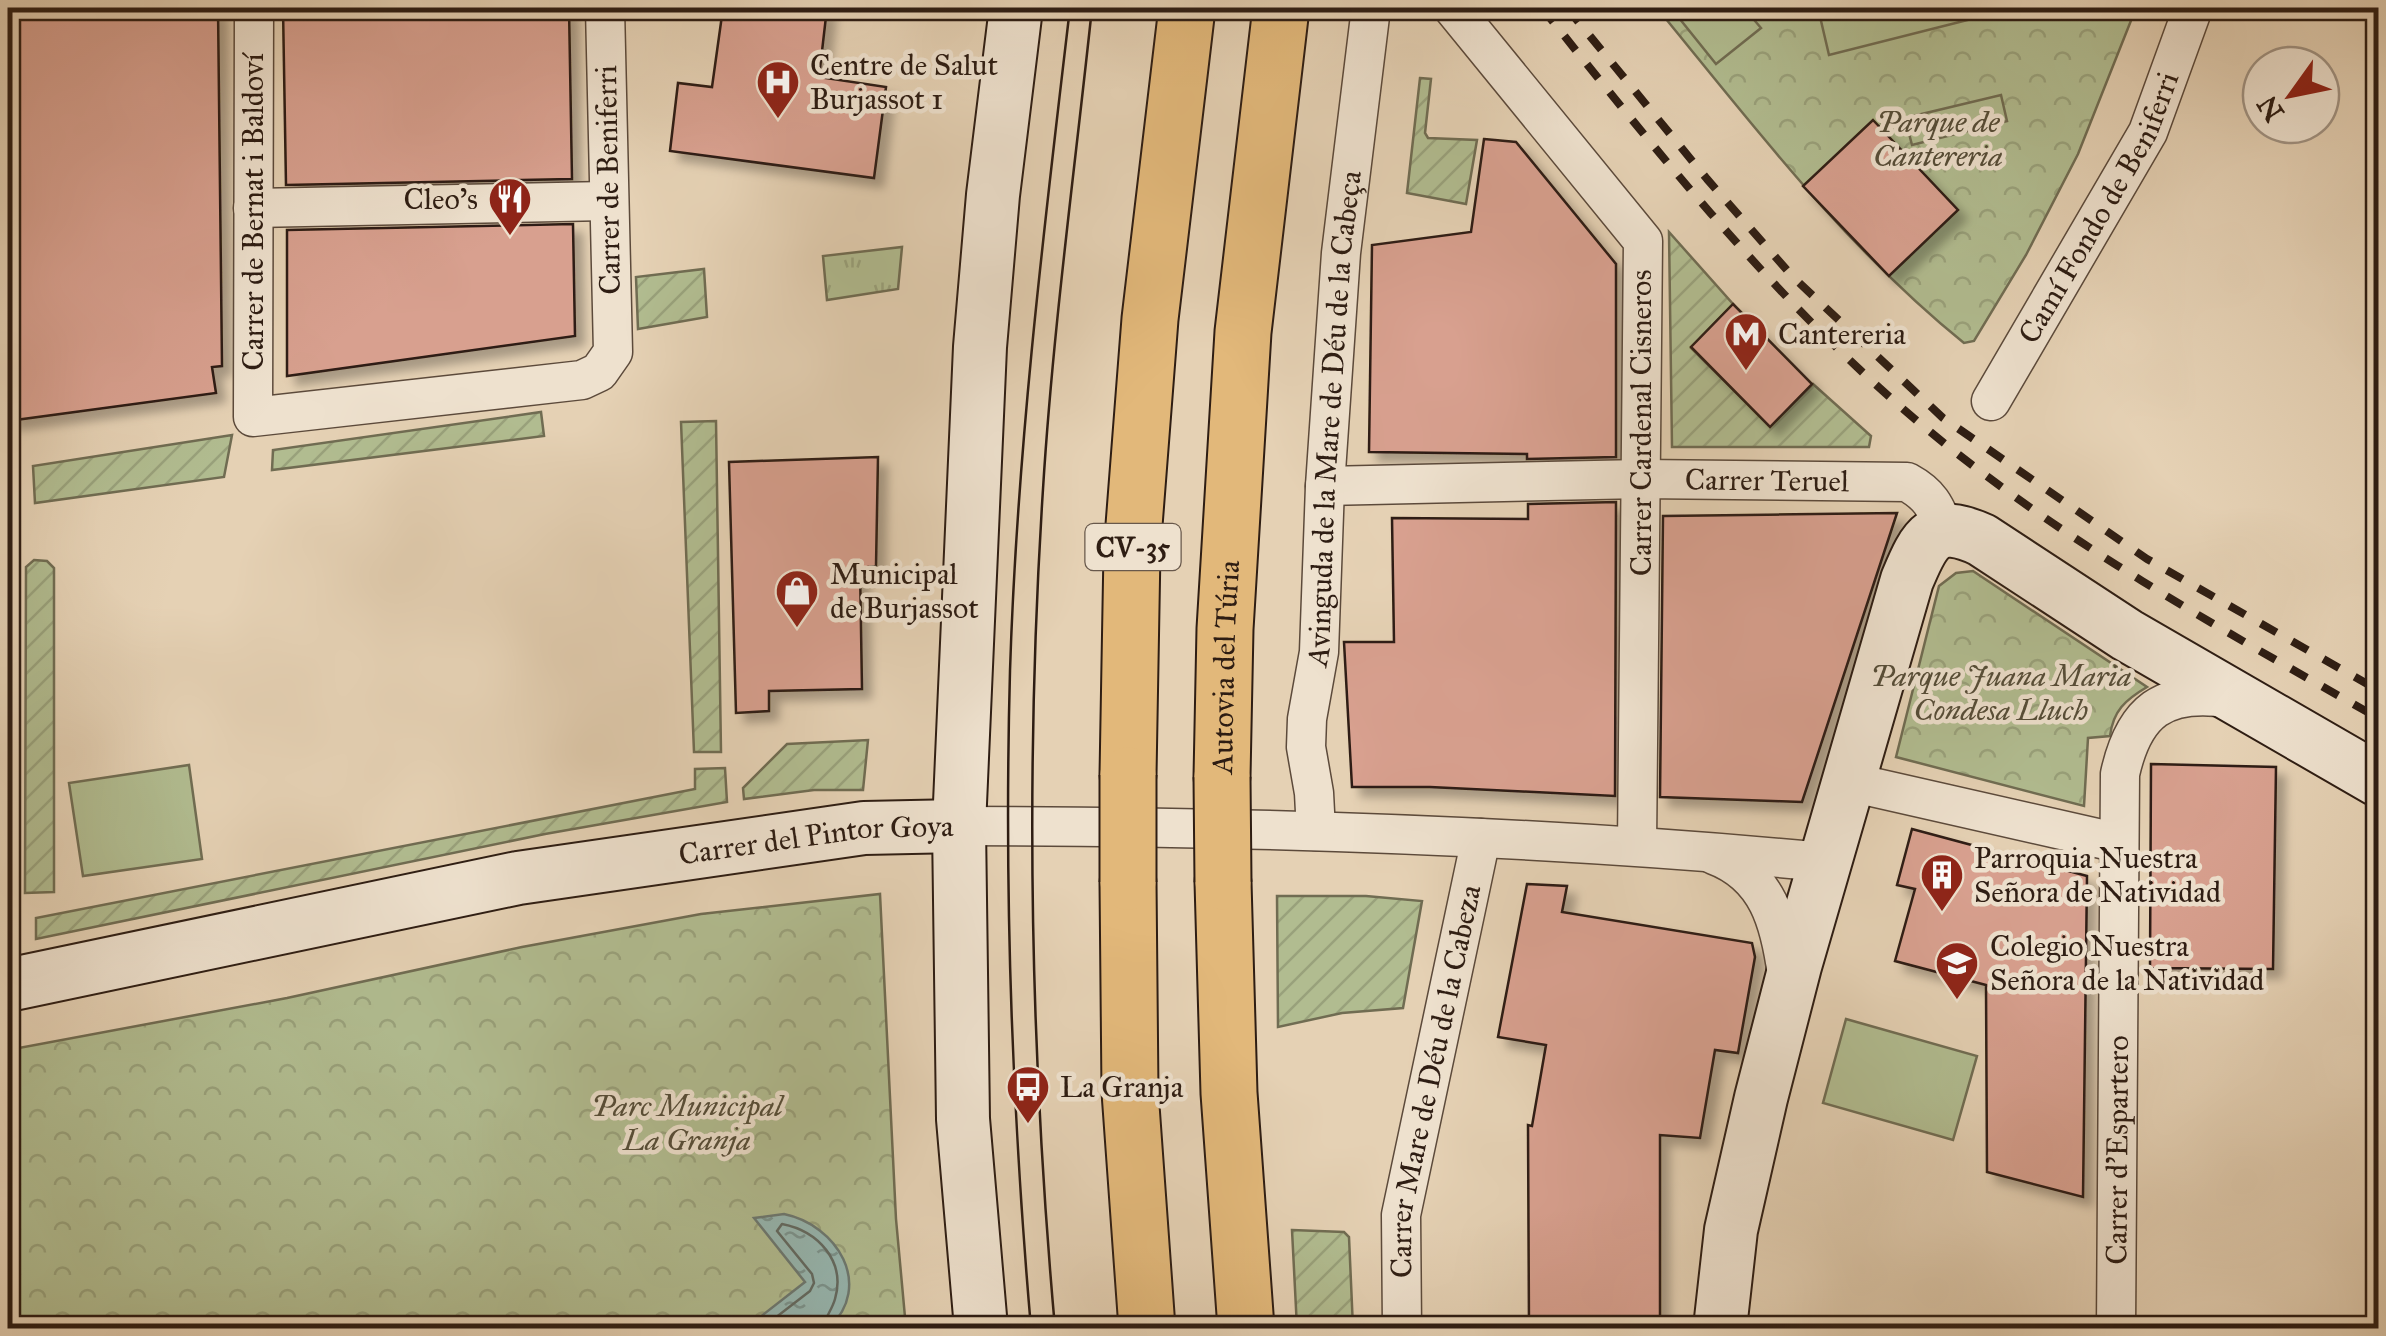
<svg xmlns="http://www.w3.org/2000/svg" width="2386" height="1336" viewBox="0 0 2386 1336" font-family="'IM FELL Great Primer',serif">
  <defs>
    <pattern id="grass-tufts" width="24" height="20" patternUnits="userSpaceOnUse" patternTransform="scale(2.5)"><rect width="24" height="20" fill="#b1bc90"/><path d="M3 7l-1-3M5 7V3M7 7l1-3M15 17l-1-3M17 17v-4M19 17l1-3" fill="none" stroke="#99a17b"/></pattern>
    <pattern id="park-crowns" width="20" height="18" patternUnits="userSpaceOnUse" patternTransform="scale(2.5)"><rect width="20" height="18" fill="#b1bc90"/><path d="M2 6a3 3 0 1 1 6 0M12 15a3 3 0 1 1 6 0" fill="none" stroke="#99a17b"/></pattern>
    <pattern id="garden-furrows" width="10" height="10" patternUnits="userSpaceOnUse" patternTransform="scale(2.5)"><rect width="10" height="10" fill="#b1bc90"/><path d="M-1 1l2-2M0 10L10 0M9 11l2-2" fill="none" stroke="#99a17b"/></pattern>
    <pattern id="water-ripples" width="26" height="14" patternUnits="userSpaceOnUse" patternTransform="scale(2.5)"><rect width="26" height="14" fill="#96b7b1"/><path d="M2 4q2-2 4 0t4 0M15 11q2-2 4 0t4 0" fill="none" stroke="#7b948f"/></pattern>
    <filter id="shadow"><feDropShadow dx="9" dy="9" stdDeviation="5" flood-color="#0004"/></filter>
  </defs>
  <rect width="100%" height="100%" fill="#e5d1b4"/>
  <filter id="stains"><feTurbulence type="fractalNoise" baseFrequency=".002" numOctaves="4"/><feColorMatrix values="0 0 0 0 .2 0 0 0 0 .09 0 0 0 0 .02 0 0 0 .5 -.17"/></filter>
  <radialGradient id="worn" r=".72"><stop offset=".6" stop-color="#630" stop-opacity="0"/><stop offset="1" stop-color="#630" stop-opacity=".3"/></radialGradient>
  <path fill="url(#grass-tufts)" stroke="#706c52" stroke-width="2.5" d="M902,247l-4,42 -71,11 -4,-44z"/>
  <path fill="url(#park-crowns)" stroke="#706c52" stroke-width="2.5" d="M1657,8h479l-58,146 -52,101 -52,86 -10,2c-119,-96 -211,-218 -307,-335z
    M1973,571l174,116c-22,13 -34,24 -37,49l-22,2 -4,68 -188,-49 43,-171 17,-13z
    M880,894l16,325 10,109h-898v-278l279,-52 235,-51 179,-33z"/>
  <path fill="url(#garden-furrows)" stroke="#706c52" stroke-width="2.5" d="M1420,78l11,1 -6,54 3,5 49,2 -11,64 -59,-11z
    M1669,232l64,72 -42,44 79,78 43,-42 58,52 -2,11h-197z
    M704,269l3,48 -69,12 -2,-52z
    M541,412l3,24 -272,34 1,-20z
    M716,421l5,331h-27l-13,-330z
    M232,435l-8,42 -189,26 -2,-37z
    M34,560l13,1 7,7v324l-29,1 1,-326z
    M868,740l-5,50h-49l-70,9 -1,-11 44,-44z
    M725,768l2,34 -182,32 -509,105v-21l659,-129v-20z
    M1277,896h89l56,5 -19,107 -61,5 -64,14z
    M1292,1230l52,2 5,5 4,91h-56z"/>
  <path fill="#b1bc90" stroke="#706c52" stroke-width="2.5" d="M1671,8h73l17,20 -45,36z
    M1818,8h197l-186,47z
    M2001,95l6,26 -95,24 -7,-27z
    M189,765l13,94 -119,17 -14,-93z
    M1846,1019l131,37 -24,84 -130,-37z"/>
  <path fill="url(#water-ripples)" stroke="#6c7972" stroke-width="2.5" d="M784,1214c53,11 90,71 45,114h-83l59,-46 -51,-64z"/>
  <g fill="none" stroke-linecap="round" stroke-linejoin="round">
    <path stroke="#626a62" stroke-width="2.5" d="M762,1328l48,-37 4,-8 -2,-9 -35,-43 5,-7c36,7 64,37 53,75 -3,11 -10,18 -12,29"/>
  </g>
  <path fill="#d8a08f" stroke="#2e1d13" stroke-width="2.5" filter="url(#shadow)" d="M8,8h210l4,358 -10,1 4,26 -208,28z
    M283,8h286l3,171 -286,6z
    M723,8h104l-8,69 67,10 -12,91 -204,-27 8,-68 34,4z
    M1873,120l85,90 -69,66 -86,-90z
    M1484,139l32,3 100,122v193l-89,2v-5l-158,-2 3,-207 99,-13z
    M573,224l2,112 -288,40v-146z
    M1733,304l79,80 -42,43 -79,-80z
    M878,457l-2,109 -16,2 2,121 -93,2v20l-33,2 -7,-251z
    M1616,502l-1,294 -185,-9h-78l-8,-145h50l-2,-124 136,1v-15z
    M1897,513l-95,289 -142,-5 3,-281z
    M2151,764l125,3 -3,202 -123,-1z
    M1912,829l175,47 -4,321 -96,-25 -1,-187 -91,-24 20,-72 -18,-4z
    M1527,884l40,2 -5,26 190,31 3,14 -17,96 -23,-3 -15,88 -40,-3v193h-131l-1,-203 4,1 14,-81 -48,-8z"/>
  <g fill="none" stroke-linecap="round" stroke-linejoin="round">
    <g stroke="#5c4a3b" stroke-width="41">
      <g id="street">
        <path d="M254,8l-1,409 329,-37 17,-8 14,-20 -8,-344"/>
        <path d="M1453,8l190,233 -6,604"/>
        <path d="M253,208l354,-7"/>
        <path id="s1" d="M1991,401l157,-269 45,-124"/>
        <path id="s2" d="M1325,486l317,-7 265,3c22,12 29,24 37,48"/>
        <path d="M1850,782l269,61"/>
        <path d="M959,826c289,0 577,9 865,36"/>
        <path id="s3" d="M1316,831l-2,-38 -8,-46 1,-28 12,-67 6,-166 16,-233 30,-245"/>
        <path d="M1714,855c54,20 66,68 73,120"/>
        <path id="s4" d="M1402,1328l-1,-113 80,-377"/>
        <path id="s5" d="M2116,1328l4,-554c14,-63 43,-85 108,-76"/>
      </g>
    </g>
    <g stroke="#2e1d13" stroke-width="56">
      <g id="secondary">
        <path id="s6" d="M8,985l510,-107 346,-50 95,-2"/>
        <path d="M981,1328l-18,-209 -4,-293 21,-479 13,-152 23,-187"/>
        <path d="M1720,1328l11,-98 30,-132 34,-132 112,-386c18,-43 27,-62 75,-40l145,95 251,145"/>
      </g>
    </g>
    <g stroke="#2e1d13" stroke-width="59">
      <g id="highway">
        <path d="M1128,775l4,-224 18,-232 37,-311"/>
        <path id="s7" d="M1222,777l3,-148 18,-297 38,-324"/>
        <path d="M1128,882l2,210 17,236"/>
        <path d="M1223,882l6,211 17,235"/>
      </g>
    </g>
    <use href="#street" stroke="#eee1ce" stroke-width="38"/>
    <use href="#secondary" stroke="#eee1ce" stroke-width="52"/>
    <use href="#highway" stroke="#e2b87a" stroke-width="55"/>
    <path stroke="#2e1d13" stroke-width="2.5" d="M1031,1328c-19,-218 -27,-438 -21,-657 7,-222 34,-443 60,-663
      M1055,1328c-25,-279 -30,-559 -12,-839 10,-161 32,-321 49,-481"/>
    <path stroke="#2e1d13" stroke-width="8" stroke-dasharray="18 18" stroke-linecap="butt" d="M1542,8c112,140 224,281 360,400 144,125 312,217 476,310
      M1567,8l140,171 86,98 150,141 204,141 231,131"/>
    <g stroke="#2e1d13" stroke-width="59" stroke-linecap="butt">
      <path id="highway-bridge" d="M1222,777l1,105
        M1128,882v-107"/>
    </g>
    <use href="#highway-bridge" stroke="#e2b87a" stroke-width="55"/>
  </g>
  <defs>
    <g id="hospital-pin" transform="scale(2.25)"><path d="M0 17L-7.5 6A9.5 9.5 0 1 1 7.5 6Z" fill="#8f2418" stroke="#eee1ce"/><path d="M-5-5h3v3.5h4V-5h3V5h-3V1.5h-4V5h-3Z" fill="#fff"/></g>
    <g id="restaurant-pin" transform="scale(2.25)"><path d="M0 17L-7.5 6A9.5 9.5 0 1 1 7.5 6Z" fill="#8f2418" stroke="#eee1ce"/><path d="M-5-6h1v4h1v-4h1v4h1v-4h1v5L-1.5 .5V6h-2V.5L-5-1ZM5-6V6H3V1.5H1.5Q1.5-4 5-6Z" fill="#fff"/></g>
    <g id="metro-pin" transform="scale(2.25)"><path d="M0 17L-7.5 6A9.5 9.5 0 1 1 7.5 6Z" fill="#8f2418" stroke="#eee1ce"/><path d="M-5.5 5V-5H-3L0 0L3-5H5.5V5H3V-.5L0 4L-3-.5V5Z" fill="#fff"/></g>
    <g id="shop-pin" transform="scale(2.25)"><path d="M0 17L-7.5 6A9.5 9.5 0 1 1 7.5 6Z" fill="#8f2418" stroke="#eee1ce"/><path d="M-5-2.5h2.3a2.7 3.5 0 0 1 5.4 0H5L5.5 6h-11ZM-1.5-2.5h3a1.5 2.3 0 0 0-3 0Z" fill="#fff"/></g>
    <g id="building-pin" transform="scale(2.25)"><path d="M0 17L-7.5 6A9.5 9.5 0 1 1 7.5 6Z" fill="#8f2418" stroke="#eee1ce"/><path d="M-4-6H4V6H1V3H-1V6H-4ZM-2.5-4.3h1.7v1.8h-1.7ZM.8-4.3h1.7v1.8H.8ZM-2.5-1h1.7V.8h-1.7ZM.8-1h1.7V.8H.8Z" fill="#fff"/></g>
    <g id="school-pin" transform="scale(2.25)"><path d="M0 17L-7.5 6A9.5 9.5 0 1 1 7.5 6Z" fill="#8f2418" stroke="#eee1ce"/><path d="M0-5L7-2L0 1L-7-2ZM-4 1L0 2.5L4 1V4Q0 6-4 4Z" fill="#fff"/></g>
    <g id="bus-pin" transform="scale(2.25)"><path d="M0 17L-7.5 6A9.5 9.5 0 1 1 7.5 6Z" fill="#8f2418" stroke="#eee1ce"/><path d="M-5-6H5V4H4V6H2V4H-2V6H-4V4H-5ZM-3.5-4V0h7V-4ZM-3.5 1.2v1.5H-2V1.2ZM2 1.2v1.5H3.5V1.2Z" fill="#fff"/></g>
  </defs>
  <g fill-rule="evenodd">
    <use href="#hospital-pin" x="778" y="82"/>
    <use href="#restaurant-pin" x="510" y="199"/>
    <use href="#metro-pin" x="1746" y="334"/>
    <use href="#shop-pin" x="797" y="591"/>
    <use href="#building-pin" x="1942" y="875"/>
    <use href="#school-pin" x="1957" y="963"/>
    <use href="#bus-pin" x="1028" y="1087"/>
  </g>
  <g text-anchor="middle" stroke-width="9" stroke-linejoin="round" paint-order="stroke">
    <rect fill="#eee1ce" stroke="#68584b" stroke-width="2.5" x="1085.5" y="524" width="95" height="46" rx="8"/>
    <g font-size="28" font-weight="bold" fill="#2e1d13">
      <text x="1133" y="557">CV-35</text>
    </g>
    <g font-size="30" fill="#2e1d13" stroke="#eee1ce" text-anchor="start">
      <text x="810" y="75">Centre de Salut<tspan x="810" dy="34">Burjassot 1</tspan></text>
      <text x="478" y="209" text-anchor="end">Cleo's</text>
      <text x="1778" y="344">Cantereria</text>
      <text x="830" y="584">Municipal<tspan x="830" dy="34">de Burjassot</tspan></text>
      <text x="1974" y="868">Parroquia Nuestra<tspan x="1974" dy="34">Señora de Natividad</tspan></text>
      <text x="1990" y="956">Colegio Nuestra<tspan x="1990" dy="34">Señora de la Natividad</tspan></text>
      <text x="1060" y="1097">La Granja</text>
    </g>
    <g font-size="30" font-style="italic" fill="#554d38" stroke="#eee1ce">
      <text x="1938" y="132">Parque de<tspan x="1938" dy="34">Cantereria</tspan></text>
      <text x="2001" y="686">Parque Juana Maria<tspan x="2001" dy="34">Condesa Lluch</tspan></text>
      <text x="687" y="1116">Parc Municipal<tspan x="687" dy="34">La Granja</tspan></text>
    </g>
    <g font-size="30" fill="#2e1d13" stroke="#eee1ce">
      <text transform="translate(608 180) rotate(-91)" y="10">Carrer de Beniferri</text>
      <text dy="10" stroke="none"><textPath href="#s1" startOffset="222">Camí Fondo de Beniferri</textPath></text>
      <text transform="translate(253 212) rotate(-90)" y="10">Carrer de Bernat i Baldoví</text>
      <text dy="10" stroke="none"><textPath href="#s3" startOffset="415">Avinguda de la Mare de Déu de la Cabeça</textPath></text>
      <text transform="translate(1641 423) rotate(-90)" y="10">Carrer Cardenal Cisneros</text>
      <text dy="10" stroke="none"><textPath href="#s2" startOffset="442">Carrer Teruel</textPath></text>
      <text dy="10" stroke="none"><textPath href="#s7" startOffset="110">Autovia del Túria</textPath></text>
      <text dy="10" stroke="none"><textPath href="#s6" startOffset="822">Carrer del Pintor Goya</textPath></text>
      <text dy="10" stroke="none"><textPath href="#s4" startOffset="250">Carrer Mare de Déu de la Cabeza</textPath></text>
      <text dy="10" stroke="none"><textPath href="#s5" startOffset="178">Carrer d'Espartero</textPath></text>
    </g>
  </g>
  <rect width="2386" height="1336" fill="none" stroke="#e5d1b4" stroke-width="40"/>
  <rect x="10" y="10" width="2366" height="1316" fill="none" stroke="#2e1d13" stroke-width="5"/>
  <rect x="20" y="20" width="2346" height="1296" fill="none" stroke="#2e1d13" stroke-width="2.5"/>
  <g transform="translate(2291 95) rotate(237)"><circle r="48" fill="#eee1ce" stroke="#a19383" stroke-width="2.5"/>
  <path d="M0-8L18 38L0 25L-18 38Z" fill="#8f2418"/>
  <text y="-15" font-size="28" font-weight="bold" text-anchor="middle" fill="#2e1d13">N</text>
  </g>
  <rect width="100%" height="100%" filter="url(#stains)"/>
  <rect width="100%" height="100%" fill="url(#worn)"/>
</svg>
